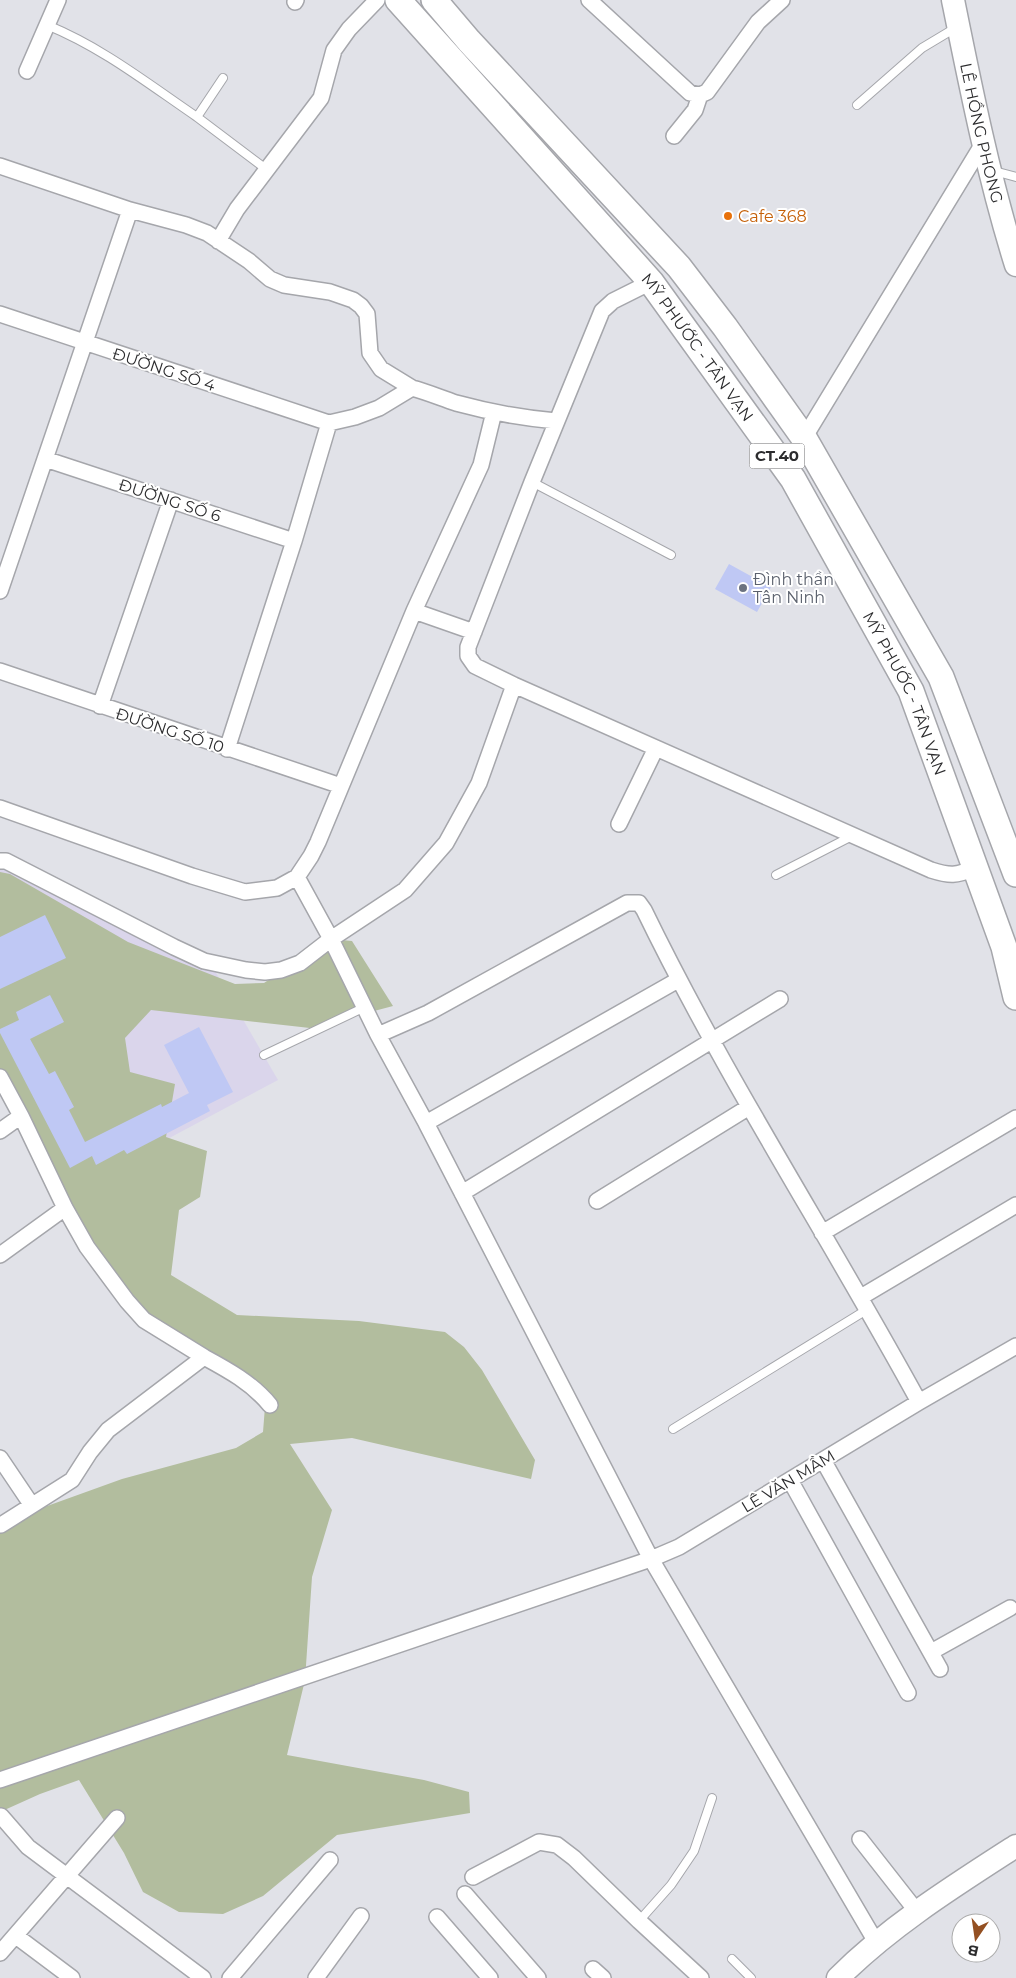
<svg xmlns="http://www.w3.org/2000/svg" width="1016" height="1978" viewBox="0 0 1016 1978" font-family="Montserrat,sans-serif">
  <rect width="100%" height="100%" fill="#e1e2e8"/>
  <path fill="#dad5eb" d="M0,866l215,105 63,109 -208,111 -70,-134z"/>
  <path fill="#b2bd9e" d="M0,872l10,2 118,68 107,42 29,-1 67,-44 21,2 41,65 -83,22 -159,-18 -26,28 5,34 45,12 -9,53 41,14 -7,46 -21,13 -8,65 66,40 122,6 86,11 19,15 18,23 53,90 -4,19 -179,-41 -62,6 42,66 -20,67 -7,103 -18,75 137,25 45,12 1,21 -133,22 -74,61 -40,18 -44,-2 -36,-20 -19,-39 -45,-73 -39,14 -40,18v-289l122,-44 114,-31 27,-16 3,-38 -47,-38 -82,-41 -35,-53 -102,-184z"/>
  <path fill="#bfc8f4" d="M729,564l42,23 -14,25 -42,-23z
    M45,915l21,43 -66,31v-52z
    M50,995l14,27 -34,17 19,35 6,-3 19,36 -5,3 16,32 76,-38 1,3 27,-14 -25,-48 35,-18 34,65 -26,13 3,6 -83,43 -3,-4 -28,15 -4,-9 -22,12 -70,-135v-4l19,-9 -3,-8z"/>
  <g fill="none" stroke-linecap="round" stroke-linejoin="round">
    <g stroke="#a5a6ab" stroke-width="10">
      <path id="service" d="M47,25c56,23 100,58 150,92
        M223,78l-26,39 69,52
        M857,105l65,-57 35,-21
        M994,171l22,6
        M532,482l139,73
        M776,875l76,-39
        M264,1055l101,-48
        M673,1429l195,-120
        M639,1921l32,-36 23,-34 18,-53
        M732,1959l19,19"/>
    </g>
    <g stroke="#a5a6ab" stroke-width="18">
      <path id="minor" d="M589,0l101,93 10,2 7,-3 51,-70 24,-22
        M295,2l1,-2
        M27,71l31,-71
        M674,136l21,-26 5,-15
        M0,166l130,44 56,15 21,8 42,28 21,18 14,6 46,7 23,8 8,6 6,8 3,39 11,16 31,19
        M218,241l19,-32 84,-111 13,-48 15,-21 28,-29
        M651,282l-38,19 -11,10 -70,171 -64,165v9l7,10 39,19 417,185c19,6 25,6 44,-2
        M0,314l329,109
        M804,438l180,-296
        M45,459l249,82
        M0,591l130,-381
        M414,611l60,21
        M0,671l341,115
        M100,706l71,-206
        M227,749l67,-208 35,-118 26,-6 24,-9 33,-20c15,4 29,10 44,15 33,9 66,15 100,18
        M0,808l192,68 53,16 32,-4 20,-11 14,-21 7,-14 96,-231 67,-146 13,-53
        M619,824l37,-76
        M0,861h6l168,86 30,14 42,9 19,2 16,-2 19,-7 31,-24 74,-49 41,-47 33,-60 35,-98
        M297,877l34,62 47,96 48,88 225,436 28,-12 240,-145 97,-56
        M378,1035l50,-22 199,-110h12l5,7c82,169 185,327 275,492
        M0,1077l21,39 44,92 22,39 40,54 17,19 60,37 -96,73 -18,22 -18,28 -71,45
        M426,1123l252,-143
        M0,1131l21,-15
        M462,1193l318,-194
        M597,1201l152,-94
        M822,1233l194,-115
        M0,1255l65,-47
        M861,1297l155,-92
        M204,1357c24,13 48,26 66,48
        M0,1458l31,46
        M823,1460l117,209
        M790,1480l118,213
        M931,1652l79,-44
        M0,1780l651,-221 225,383
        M1,1816l27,31 175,131
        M860,1839l58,74
        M473,1877l66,-35 18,3 17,13 65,63 62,57
        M465,1894l73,84
        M437,1917l53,61
        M16,1936l56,42
        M0,1953l117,-135
        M593,1969l10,9
        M230,1978l100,-118
        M316,1978l45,-62"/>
    </g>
    <g stroke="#a5a6ab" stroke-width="25">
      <g id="secondary">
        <path id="s1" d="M953,0c18,89 36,179 63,265"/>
        <path d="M838,1978c52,-52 116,-92 178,-132"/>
      </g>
    </g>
    <g stroke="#a5a6ab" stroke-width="28">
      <g id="primary">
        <path id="s2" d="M398,0l253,282 142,197 118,212 93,256 12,50"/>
        <path d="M434,0l35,41 210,226 46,60 79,111 137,239 75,197"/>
      </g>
    </g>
    <use href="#service" stroke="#fff" stroke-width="8"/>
    <use href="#minor" stroke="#fff" stroke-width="15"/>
    <use href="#secondary" stroke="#fff" stroke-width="22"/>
    <use href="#primary" stroke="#fff" stroke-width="25"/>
  </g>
  <circle fill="#e8710a" stroke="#fff" stroke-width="2" cx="728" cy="216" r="5"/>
  <circle fill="#6b7280" stroke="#fff" stroke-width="2" cx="743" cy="588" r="5"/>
  <g text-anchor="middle" stroke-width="4" stroke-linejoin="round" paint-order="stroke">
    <rect fill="#fff" stroke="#6b6b6d" stroke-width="1" x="749.5" y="443.5" width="55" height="25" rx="4"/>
    <g font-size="15" font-weight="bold" fill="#2c2c2e">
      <text x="777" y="461">CT.40</text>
    </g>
    <g font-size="16" fill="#2c2c2e" stroke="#fff">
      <text dy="6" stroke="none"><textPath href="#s1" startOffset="136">LÊ HỒNG PHONG</textPath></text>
      <text dy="6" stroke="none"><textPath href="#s2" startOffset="459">MỸ PHƯỚC - TÂN VẠN</textPath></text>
      <text transform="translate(164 369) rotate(18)" y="6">ĐƯỜNG SỐ 4</text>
      <text transform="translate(170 500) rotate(18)" y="6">ĐƯỜNG SỐ 6</text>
      <text dy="6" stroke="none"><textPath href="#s2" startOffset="864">MỸ PHƯỚC - TÂN VẠN</textPath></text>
      <text transform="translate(170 730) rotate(18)" y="6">ĐƯỜNG SỐ 10</text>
      <text transform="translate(788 1481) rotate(-31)" y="6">LÊ VĂN MẦM</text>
    </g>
    <g font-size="16" fill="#c56008" stroke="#fff" text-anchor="start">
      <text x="738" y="222">Cafe 368</text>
    </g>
    <g font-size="16" fill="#5b616d" stroke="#fff" text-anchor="start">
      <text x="753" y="585">Đình thần<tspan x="753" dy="18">Tân Ninh</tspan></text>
    </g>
  </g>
  <g transform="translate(976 1938) rotate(193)"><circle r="24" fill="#ffffff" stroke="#ababab"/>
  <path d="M0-4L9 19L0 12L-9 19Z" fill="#945022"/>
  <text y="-8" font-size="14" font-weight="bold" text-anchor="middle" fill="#2c2c2e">B</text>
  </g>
</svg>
